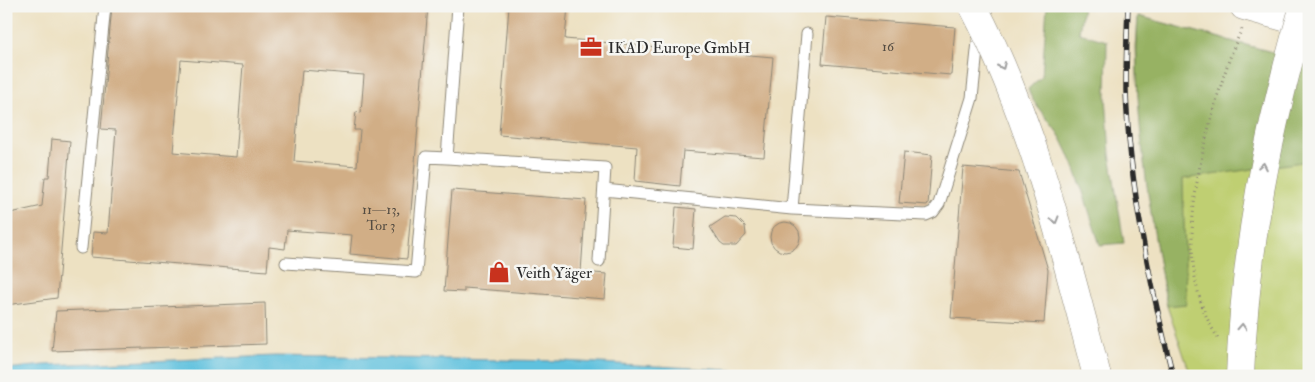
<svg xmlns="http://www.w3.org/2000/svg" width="1315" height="382" viewBox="0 0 1315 382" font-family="'IM FELL Double Pica',serif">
  <rect width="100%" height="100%" fill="#f6f6f2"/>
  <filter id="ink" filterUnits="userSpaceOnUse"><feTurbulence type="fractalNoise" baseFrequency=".02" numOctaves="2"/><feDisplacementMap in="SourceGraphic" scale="10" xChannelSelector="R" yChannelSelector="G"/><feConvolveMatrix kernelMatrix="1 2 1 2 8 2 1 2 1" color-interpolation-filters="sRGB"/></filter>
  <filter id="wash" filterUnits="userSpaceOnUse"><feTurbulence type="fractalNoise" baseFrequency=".0096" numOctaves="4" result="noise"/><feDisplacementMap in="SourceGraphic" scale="20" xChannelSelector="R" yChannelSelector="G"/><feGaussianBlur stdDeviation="1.12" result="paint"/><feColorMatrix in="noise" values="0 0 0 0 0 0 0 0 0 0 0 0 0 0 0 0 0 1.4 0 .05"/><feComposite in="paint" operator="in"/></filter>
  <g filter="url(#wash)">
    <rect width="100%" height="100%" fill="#ede1c2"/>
    <path fill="#bfcf72" stroke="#757d4e" d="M1138,16l171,46v314h-118l-24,-70 -12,-69 -17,-142 -2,-47z"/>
    <path fill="#97b264" stroke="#616e48" d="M1047,6h36l-4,27 28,8 -1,56 4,57 14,89 -24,2c-12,-35 -21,-72 -38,-105 -9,-17 -30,-35 -34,-51l14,-13z
      M1138,16l171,46v99l-126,18 3,125 -19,2c-17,-95 -35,-193 -29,-290z"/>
    <path fill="#5fc1de" stroke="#457684" d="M275,356l287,5 224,12 7,3h-787v-7l39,-4z"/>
    <g id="blocks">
      <path fill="#d1ae86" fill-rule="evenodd" d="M112,6h316l-21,253 -57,-5 2,-19 -65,-5 -2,19 -16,-2 -2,24 -176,-14 2,-25 15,1 8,-103 -15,-1zM181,60l62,5 -7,92 -63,-5zM302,70l62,5 -3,38 -5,-1 -2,18h6l-3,36 -63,-5z
        M509,6h59l-3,33 208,18 -9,100 -81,-6 -3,35 -45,-5 2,-34 -138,-12z
        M826,17l129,10 -4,48 -129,-11z
        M52,139l18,2 -13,157 -51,7v-91l36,-8 3,-29h4z
        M904,152l28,3 -4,50 -29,-2z
        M963,167l56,5 29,98 -4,53 -93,-5z
        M452,190l134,10 -5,72 26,2 -2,25 -141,-11v4l-20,-1z
        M676,207l20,2 -3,40 -20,-2z
        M725,217l12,1 8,8 1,9 -10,11h-12l-4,-3 -10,-16z
        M770 237a15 15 0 1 1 30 0a15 15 0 1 1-30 0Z
        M265,303l1,41 -214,7 4,-40z"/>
    </g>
  </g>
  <g filter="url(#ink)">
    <use href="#blocks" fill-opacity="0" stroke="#8c8676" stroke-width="1"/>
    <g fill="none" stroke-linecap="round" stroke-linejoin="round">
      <g stroke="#8c8676" stroke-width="13">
        <path id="service" d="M447,158l158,10 -6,93
          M604,190l188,19 134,6 7,-3 6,-8 33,-106 7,-66
          M792,209l15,-175
          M81,248l24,-242
          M286,263l130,9 10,-115 21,1 11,-152"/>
      </g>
      <g stroke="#8c8676" stroke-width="29">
        <path id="tertiary" d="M1244,6l65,18"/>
      </g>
      <path stroke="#8c8676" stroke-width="3" stroke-dasharray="1 4" stroke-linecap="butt" d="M1218,338c-44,-66 -23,-163 -3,-233 8,-27 15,-51 27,-76"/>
      <use href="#service" stroke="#fff" stroke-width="11"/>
      <use href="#tertiary" stroke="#fff" stroke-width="28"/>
      <g stroke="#2b2b2b" stroke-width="5.5">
        <path id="rail" d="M1128,6c-1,28 -2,56 -2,84 3,96 24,193 47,286"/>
      </g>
      <use href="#rail" stroke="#f6f6f2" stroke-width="4" stroke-dasharray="11" stroke-linecap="butt"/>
      <g stroke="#8c8676" stroke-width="29" stroke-linecap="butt">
        <path id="motorway-bridge" d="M973,6c61,116 91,244 124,370
          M1240,376c5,-129 28,-246 64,-370"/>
      </g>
      <use href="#motorway-bridge" stroke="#fff" stroke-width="28"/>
    </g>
    <defs><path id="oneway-chevron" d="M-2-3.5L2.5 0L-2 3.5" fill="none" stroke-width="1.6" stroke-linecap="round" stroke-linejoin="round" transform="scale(1.25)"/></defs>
    <g stroke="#a0a0a0">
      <use href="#oneway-chevron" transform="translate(1002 66) rotate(66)"/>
      <use href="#oneway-chevron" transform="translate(1263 166) rotate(-79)"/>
      <use href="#oneway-chevron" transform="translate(1055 220) rotate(74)"/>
      <use href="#oneway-chevron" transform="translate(1242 327) rotate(-87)"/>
    </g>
  </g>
  <defs>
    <g id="office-bare" transform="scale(1.725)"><path d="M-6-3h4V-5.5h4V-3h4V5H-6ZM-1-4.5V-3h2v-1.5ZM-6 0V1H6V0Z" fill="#c8321e" stroke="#f6f6f2" stroke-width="2.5" paint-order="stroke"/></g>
    <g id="shop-bare" transform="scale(1.725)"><path d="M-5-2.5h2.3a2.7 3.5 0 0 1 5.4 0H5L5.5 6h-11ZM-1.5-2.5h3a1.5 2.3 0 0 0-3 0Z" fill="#c8321e" stroke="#f6f6f2" stroke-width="2.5" paint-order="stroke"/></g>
  </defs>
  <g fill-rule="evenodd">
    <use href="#office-bare" x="591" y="47"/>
    <use href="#shop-bare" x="499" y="272"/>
  </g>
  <g text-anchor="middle" stroke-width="5" stroke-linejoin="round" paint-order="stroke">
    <g font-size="14" fill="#544c42">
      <text x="888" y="51">16</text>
      <text x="381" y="214">11—13,<tspan x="381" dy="16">Tor 3</tspan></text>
    </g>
    <g font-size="16" fill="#2b2b2b" stroke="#f6f6f2" text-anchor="start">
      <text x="608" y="53">IKAD Europe GmbH</text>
      <text x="516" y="278">Veith Yäger</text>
    </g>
  </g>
  <rect width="1315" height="382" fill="none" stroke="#f6f6f2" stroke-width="25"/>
</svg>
